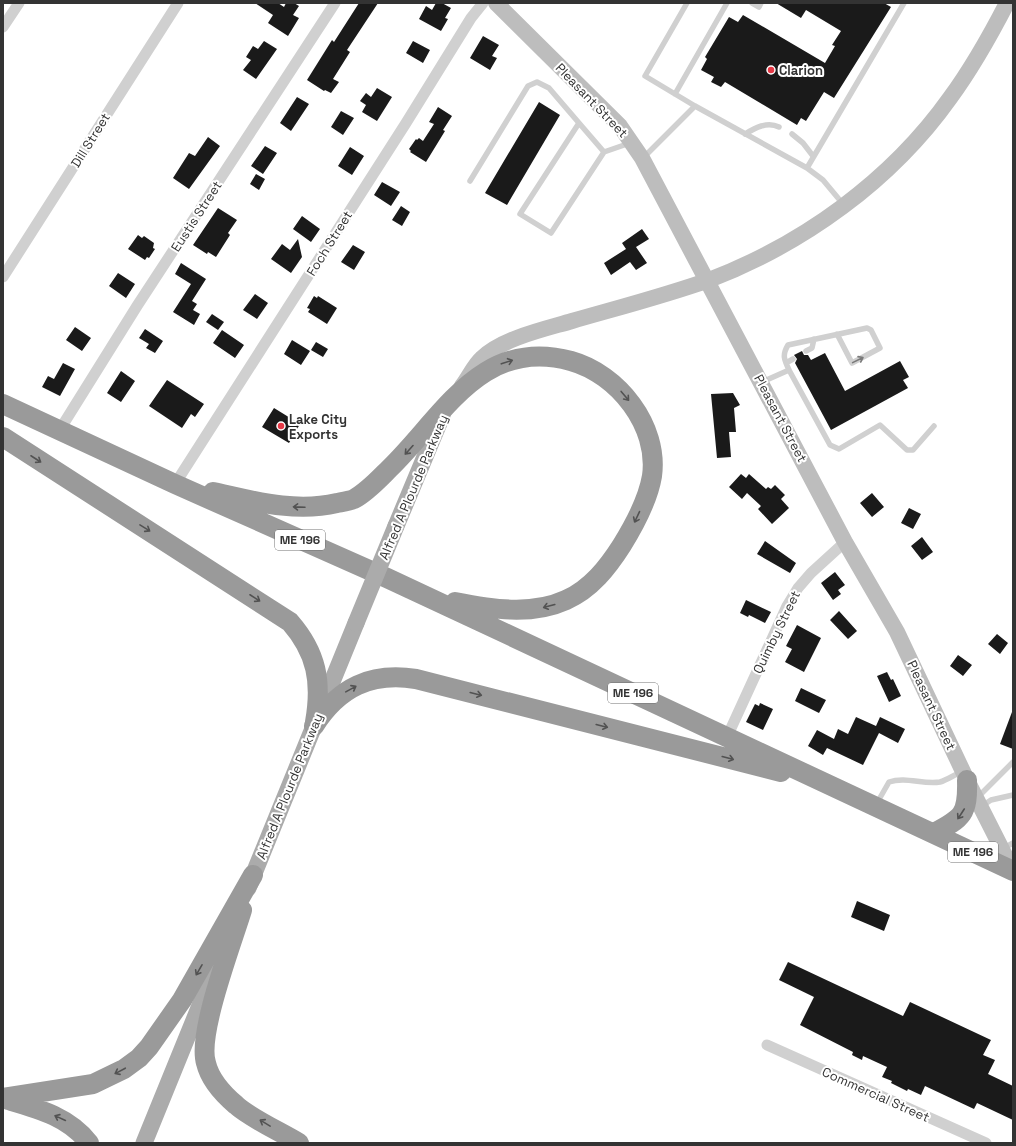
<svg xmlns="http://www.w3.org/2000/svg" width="1016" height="1146" viewBox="0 0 1016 1146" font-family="'Space Grotesk',sans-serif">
  <rect width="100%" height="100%" fill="#fff"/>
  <path fill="#1a1a1a" d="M255,3h23l6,4 2,-4h8l5,3 -6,9 6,3 -11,18 -20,-13 5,-8z
    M359,3h19l-31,47 3,2 -17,27 6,3 -8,11 -6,-3 -1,1 -17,-11 25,-40 2,2z
    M436,3h6l9,5 -6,10 3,1 -7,12 -22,-12 7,-13 6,4z
    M776,3h108l7,4 -57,91 -10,-6 -18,29 -5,-3 -4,7 -72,-43 -4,5 -10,-5 3,-5 -13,-7 6,-11 -2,-2 24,-40 9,5 5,-7 82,48 10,-17 -3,-1 9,-14 -35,-21 -5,8z
    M483,36l16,9 -7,11 5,2 -7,12 -20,-12z
    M264,41l13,8 -21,30 -13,-9 8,-10 -5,-3 7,-11 5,3z
    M413,41l17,9 -7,13 -17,-10z
    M377,88l15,9 -15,24 -15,-9 4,-7 -6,-4 6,-8 5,4z
    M297,97l12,7 -18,27 -11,-8z
    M539,102l21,13 -53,90 -22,-12z
    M438,107l14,9 -9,14 2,1 -19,31 -16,-10 1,-1 -2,-2 7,-10 1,1 2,-2 4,3 11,-17 -5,-2z
    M341,111l13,7 -11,17 -12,-8z
    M208,137l12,9 -31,43 -16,-11 16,-25 6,3z
    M265,146l12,7 -14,21 -12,-8z
    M350,147l14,9 -12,19 -14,-9z
    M256,174l9,5 -6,11 -9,-6z
    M382,182l18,10 -9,14 -17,-11z
    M401,206l9,6 -8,14 -10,-6z
    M218,208l19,12 -9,13 2,2 -14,22 -8,-5 -1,2 -14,-9z
    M302,216l18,13 -9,13 -18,-13z
    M642,229l7,10 -13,8 11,16 -11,7 -6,-8 -19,13 -7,-12 22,-14 -4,-6z
    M138,235l4,3 2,-2 10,7 -1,5 2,1 -6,9 -2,-1 -2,3 -17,-11z
    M298,239l4,18 -11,16 -20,-14 11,-15 8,6z
    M353,245l12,7 -11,18 -13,-8z
    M181,263l25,16 -14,22 5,3 -4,6 7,4 -6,11 -21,-13 18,-28 -16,-10z
    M118,273l17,11 -9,14 -17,-12z
    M255,294l13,9 -11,16 -14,-9z
    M314,296l3,2 1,-2 19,12 -10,16 -19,-12 2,-3 -3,-1z
    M212,314l12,8 -6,8 -12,-8z
    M75,327l16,11 -9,13 -16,-11z
    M145,329l18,12 -8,12 -9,-5 3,-4 -10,-6z
    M222,330l22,15 -9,13 -22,-15z
    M292,340l18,11 -9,14 -17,-11z
    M316,342l12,7 -5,8 -12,-7z
    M802,351l2,4h4l3,5 14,-7 20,38 55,-30 9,16 -6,3 5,8 -77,42 -36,-67 2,-4 -3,-4z
    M63,363l12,6 -15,27 -18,-9 6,-11 6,3z
    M121,371l14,10 -14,21 -14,-9z
    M167,380l37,24 -9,13 -4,-3 -9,14 -33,-22z
    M733,393l7,12 -6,3 2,24h-7l2,25 -14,1 -6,-64z
    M274,408l26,16 -11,19 -27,-16z
    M741,474l5,4 3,-4 17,15 2,-2 3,2 4,-4 10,10 -4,4 8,9 -17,16 -14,-15 3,-3 -14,-13 -5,6 -13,-12z
    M872,493l12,14 -12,10 -12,-14z
    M909,508l12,6 -8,15 -12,-6z
    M922,537l11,15 -11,8 -11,-14z
    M765,541l31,22 -6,10 -33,-19z
    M835,572l10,13 -7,5 3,4 -8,6 -12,-17z
    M746,600l25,12 -6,11 -16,-8 -1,2 -8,-4z
    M839,611l18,20 -9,8 -18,-19z
    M797,625l24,13 -17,34 -19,-10 7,-13 -6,-3z
    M997,634l11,9 -8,11 -12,-10z
    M958,655l14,10 -9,11 -13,-10z
    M887,672l4,8 2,-1 8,17 -12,6 -12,-26z
    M801,688l25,12 -7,13 -24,-12z
    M760,703l13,6 -10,21 -17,-8 9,-18 4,2z
    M1012,712h1v37l-13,-5z
    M856,717l20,9 4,-9 25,12 -7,14 -19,-10 -16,32 -36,-17 -4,7 -15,-9 9,-16 17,9 4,-10 10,5z
    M857,901l33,14 -6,16 -33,-14z
    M788,962l115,54 7,-14 81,38 -8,15 12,5 -7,14 25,12v34l-36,-17 -3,6 -49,-23 -4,9 -13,-6 -1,2 -16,-8 1,-2 -10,-4 5,-10 -24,-11 -1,4 -10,-5 1,-3 -53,-27 14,-28 -35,-17z"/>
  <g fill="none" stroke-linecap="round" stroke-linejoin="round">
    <path stroke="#d0d0d0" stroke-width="5.5" d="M687,3l-42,73 50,30 112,62 97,-165
      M752,3l7,4 2,-4
      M675,94l52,-91
      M745,134c10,-6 22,-13 34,-7
      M792,134l11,9 10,13
      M604,152l-25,-29 -59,91 31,19 53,-81 26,-9
      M644,157l51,-51
      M807,168l16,12 20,24
      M470,181l58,-95 9,-4 12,6 30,35
      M806,351l6,-3 2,-9
      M786,363l7,-4
      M789,370l41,75 9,4 41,-24 27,25h6l21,-24
      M762,382l27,-12c-5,-11 -7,-15 -1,-25l79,-17 4,2 9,18 -28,15 -15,-29
      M978,797l35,-35
      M877,803l12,-21c17,-6 34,3 51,0 7,-2 14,-7 21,-10
      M982,806l9,-6 22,-5
      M1004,848l9,-5"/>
    <path stroke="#d0d0d0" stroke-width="11" d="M3,27l16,-24
      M3,277l175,-274
      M59,431l78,-125 198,-303
      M175,484l231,-361 65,-105 12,-15
      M727,737l60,-131 11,-18 13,-15 34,-31
      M767,1045l219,98"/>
    <path stroke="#bdbdbd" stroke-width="16" d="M496,3l124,123 22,32 203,384 52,90 70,148 46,91
      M462,386c7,-9 12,-21 20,-28 21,-20 63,-29 90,-37 45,-13 92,-25 137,-41 94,-36 182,-99 241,-182 22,-30 40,-62 57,-95"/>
    <path stroke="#ababab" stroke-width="17" d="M396,526l46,-110
      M248,888l108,-265
      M144,1143l70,-172"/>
    <path stroke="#9a9a9a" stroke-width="20" d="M3,404l172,80 212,94 626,293
      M3,437l287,185c27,31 32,60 25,100
      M213,492c41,9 82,21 124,11 5,-1 12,-2 17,-4 13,-7 24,-19 35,-30 54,-52 92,-133 182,-108 47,13 88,65 81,115 -4,24 -17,48 -30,69 -14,22 -31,44 -56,55 -35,16 -75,9 -111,2
      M314,726c25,-39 57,-54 102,-47l365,93
      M934,833c29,-15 34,-19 33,-53
      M242,910c-10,33 -45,124 -36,153 4,17 17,31 30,42 14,13 45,27 63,38
      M3,1098l90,-14 31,-15 15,-11 10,-11 33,-47 71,-125
      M8,1100c31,9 61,17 81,43"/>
    <path stroke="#ababab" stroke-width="17" d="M356,623l40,-97"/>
  </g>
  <defs><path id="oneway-shaft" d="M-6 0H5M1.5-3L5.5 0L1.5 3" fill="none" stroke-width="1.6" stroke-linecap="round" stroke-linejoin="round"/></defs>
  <use stroke="#7a7a7a" href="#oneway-shaft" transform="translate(858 360) rotate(-26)"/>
  <g stroke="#525252">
    <use href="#oneway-shaft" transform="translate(507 362) rotate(-18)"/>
    <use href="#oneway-shaft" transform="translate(625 396) rotate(50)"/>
    <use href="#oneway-shaft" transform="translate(409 450) rotate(132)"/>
    <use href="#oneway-shaft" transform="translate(36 459) rotate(33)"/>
    <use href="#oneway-shaft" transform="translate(299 507) rotate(-178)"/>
    <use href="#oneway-shaft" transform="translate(637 517) rotate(115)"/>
    <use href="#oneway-shaft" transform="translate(145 528) rotate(32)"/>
    <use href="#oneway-shaft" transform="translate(255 598) rotate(33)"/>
    <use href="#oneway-shaft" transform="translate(549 606) rotate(165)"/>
    <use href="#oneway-shaft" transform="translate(351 689) rotate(-29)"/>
    <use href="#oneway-shaft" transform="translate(476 694) rotate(14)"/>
    <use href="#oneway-shaft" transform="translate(602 726) rotate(14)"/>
    <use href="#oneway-shaft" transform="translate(728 758) rotate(15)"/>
    <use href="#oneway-shaft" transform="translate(961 814) rotate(123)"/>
    <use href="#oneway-shaft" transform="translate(199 970) rotate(120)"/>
    <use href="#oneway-shaft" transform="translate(120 1071) rotate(152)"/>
    <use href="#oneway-shaft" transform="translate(60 1118) rotate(-155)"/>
    <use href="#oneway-shaft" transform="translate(265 1123) rotate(-149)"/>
  </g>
  <g fill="#e63946" stroke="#fff" stroke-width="1.5">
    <circle cx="771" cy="70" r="4"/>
    <circle cx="281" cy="426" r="4"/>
  </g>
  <g text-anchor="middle" stroke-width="4" stroke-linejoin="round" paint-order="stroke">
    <g fill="#fff" stroke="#707070" stroke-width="1">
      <rect x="275" y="530" width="50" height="20" rx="3"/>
      <rect x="608" y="683" width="50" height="20" rx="3"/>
      <rect x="948" y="842" width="50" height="20" rx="3"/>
    </g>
    <g font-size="12" font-weight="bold" fill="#333">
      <text x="300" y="544">ME 196</text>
      <text x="633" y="697">ME 196</text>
      <text x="973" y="856">ME 196</text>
    </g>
    <g font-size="13" font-weight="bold" fill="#333" stroke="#fff" text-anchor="start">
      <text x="779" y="75">Clarion</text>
      <text x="289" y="424">Lake City<tspan x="289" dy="15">Exports</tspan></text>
    </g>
    <g font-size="13" fill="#333" stroke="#fff">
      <text transform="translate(592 100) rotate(46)" y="5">Pleasant Street</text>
      <text transform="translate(90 140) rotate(-58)" y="5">Dill Street</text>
      <text transform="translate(196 216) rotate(-57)" y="5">Eustis Street</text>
      <text transform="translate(329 243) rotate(-58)" y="5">Foch Street</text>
      <text transform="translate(781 418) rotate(62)" y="5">Pleasant Street</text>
      <text transform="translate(413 487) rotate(-67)" y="5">Alfred A Plourde Parkway</text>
      <text transform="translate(776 632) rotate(-64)" y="5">Quimby Street</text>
      <text transform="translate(932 705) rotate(65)" y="5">Pleasant Street</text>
      <text transform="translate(289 786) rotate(-68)" y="5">Alfred A Plourde Parkway</text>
      <text transform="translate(876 1094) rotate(24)" y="5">Commercial Street</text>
    </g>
  </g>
  <rect width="1016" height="1146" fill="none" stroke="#333333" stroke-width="8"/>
</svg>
